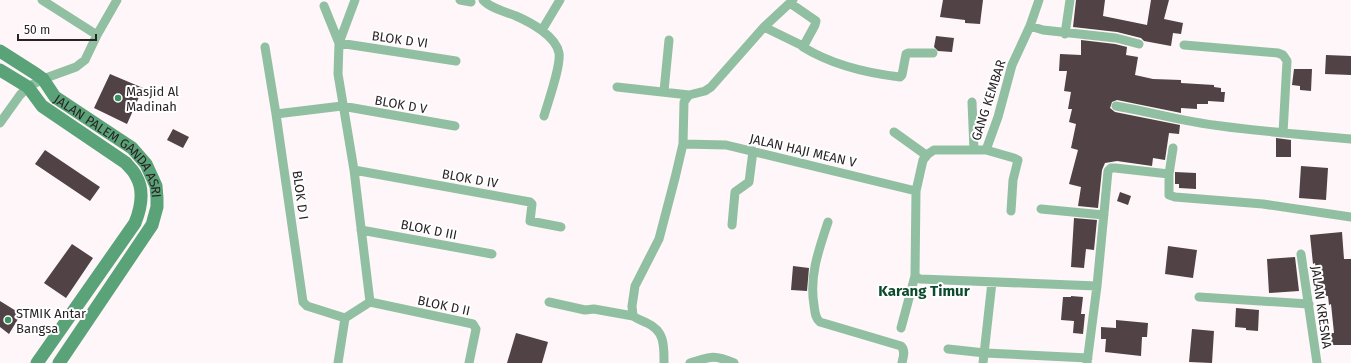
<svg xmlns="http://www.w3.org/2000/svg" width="1351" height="363" viewBox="0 0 1351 363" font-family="'Fira Sans',sans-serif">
  <rect width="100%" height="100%" fill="#fef6f8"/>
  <path fill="#504245" d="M943,0h40l-3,24 -15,-1v-3l-25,-3z
    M1076,0h29l-2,16 44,9 4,-25h18l-5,19 19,4 -2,11 -8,-1 -2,13 -27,-5 -3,-3 -24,-6 -44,-5z
    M936,36l18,2 -2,14 -14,-1 -4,-4z
    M1081,40l34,4 12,3 -1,8 12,2 -3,18 18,4 28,1v3l33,2v2l7,1v4h4l-1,10 -16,-1v3h-11v5l-16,-1v5l-64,-13 -5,2 -2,6 5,4 65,13 -1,9 -10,-1 -4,27 -12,-2 -1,8 -35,-5 -12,2 -3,7 -4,38 -20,-2 3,-19 -12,-3 9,-34 -7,-2 5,-24 -7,-2 3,-13h-4l3,-17 -7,-1 3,-20h-8l1,-17 21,1z
    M1326,55l25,1v19l-26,-1z
    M1294,69h18l-1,22 -11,-1v-4l-8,-1z
    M110,74l33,14 -16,36 -33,-16z
    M173,129l16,8 -6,11 -16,-8z
    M1276,138l15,2v17h-15z
    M45,150l55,37 -10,14 -55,-37z
    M1301,166l27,2 -2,32 -27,-2z
    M1175,172l21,1v16l-17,-1v-4h-4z
    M1120,192l11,4 -3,9 -11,-4z
    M1074,218l23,2 -3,30 -8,-1 -2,19 -13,-1z
    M1342,232l2,27h7v86h-20v-12h3l-3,-29 -2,1 -1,-9 -9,1 -4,-34 -2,1 -3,-29z
    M72,244l21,14 -27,40 -22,-15z
    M1168,246l29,4 -4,28 -28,-4z
    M1295,257l4,34 -30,2 -2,-34z
    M793,266l16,2 -2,23 -16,-1z
    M1071,296l12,1 -2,17h4l-2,20 -10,-1 1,-12 -13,-1 2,-23h8z
    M0,301l21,13 -12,20 -9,-7z
    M1236,308l23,2 -1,21 -12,-1v-2l-11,-1z
    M1116,320l32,3 -1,14h-5l-1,19 -36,-4 1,-13h-5v-12l15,1z
    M1192,329l22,2 -2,32 -23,-1z
    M516,333l32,9 -6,21h-35z"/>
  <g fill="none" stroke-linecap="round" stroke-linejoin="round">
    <path stroke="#91bfa2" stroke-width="9" d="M42,0l55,35
      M355,0l-16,43 117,18
      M460,0l11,2
      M483,0c7,8 23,12 33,16 14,6 40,20 43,37 2,13 -11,49 -15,63
      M790,3l26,18 -1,4 -12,22c29,18 63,26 97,30l2,-2 4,-21 2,-1h25
      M324,6l15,37 -1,31 16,96 16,132
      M1030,26l13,4 73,8 23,6
      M764,27l39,19
      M542,30l18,-30
      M1065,34l5,-34
      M1184,45l94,8 5,2 4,6 -4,72
      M265,47l11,67 27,188 4,4 38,12
      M617,87l72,8
      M664,91l5,-51
      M972,102l2,48
      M1116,106c35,6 69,16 105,20 43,6 87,9 130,13
      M276,114l66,-8 113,20
      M0,123l20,-28 8,-8 15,-8 33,-12 9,-7 12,-25 20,-35
      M894,132l32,23
      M683,144l43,1 190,46
      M1173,148l-4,26v21l6,2 88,7 88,13
      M986,150l28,8 4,2 -5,20 -2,31
      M354,170l176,32 2,2 -2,17 31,6
      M1041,209l63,6
      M828,222c-9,27 -19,54 -14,83 1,7 1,13 6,17l81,24c5,5 2,11 1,17
      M732,225l3,-33 14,-10 4,-31
      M361,230l131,24
      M1301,254l16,109
      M915,276l5,3 177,7
      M1199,297l110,7
      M370,302l103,22 3,5 -7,34
      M549,302l36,8 9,-1 39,7
      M345,318l25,-16
      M901,328l14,-52 1,-85 7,-31 5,-6 6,-4h52l12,-33 14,-52 18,-39 9,-26
      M948,349l37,4 103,5
      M338,363l7,-45
      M664,363c0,-17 1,-32 -17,-40 -6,-3 -10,-4 -14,-7l-1,-10 3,-20 24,-47 16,-61 8,-34 1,-42 5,-7 16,-4 6,-4 53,-60 29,-27
      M690,363c20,-6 23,-9 44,0
      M983,363l9,-81
      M1087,363l10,-77 11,-115 3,-3h4l54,6"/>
    <g stroke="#5aa278" stroke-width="13">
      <path id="s1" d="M0,51l36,23 7,5 12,18 77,51 14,16 10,22 1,12v9l-5,18 -93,138"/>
      <path d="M0,70l28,17 14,19 84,57c3,4 8,8 10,13 9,15 5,32 -1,47l-98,140"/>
    </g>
  </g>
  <g fill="#3a8e60" stroke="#fff" stroke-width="1.5">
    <circle cx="118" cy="98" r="4"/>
    <circle cx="8" cy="320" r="4"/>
  </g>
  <g text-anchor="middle" stroke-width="4" stroke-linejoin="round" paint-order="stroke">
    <g font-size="13" fill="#292324" stroke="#fff">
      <text transform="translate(400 39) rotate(8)" y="5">BLOK D VI</text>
      <text transform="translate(988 100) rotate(-72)" y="5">GANG KEMBAR</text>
      <text transform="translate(401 104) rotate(10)" y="5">BLOK D V</text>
      <text dy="5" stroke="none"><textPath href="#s1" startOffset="148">JALAN PALEM GANDA ASRI</textPath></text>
      <text transform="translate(803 150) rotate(13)" y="5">JALAN HAJI MEAN V</text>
      <text transform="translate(470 178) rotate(10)" y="5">BLOK D IV</text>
      <text transform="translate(301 195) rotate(82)" y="5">BLOK D I</text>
      <text transform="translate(429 229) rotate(11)" y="5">BLOK D III</text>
      <text transform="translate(444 305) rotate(12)" y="5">BLOK D II</text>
      <text transform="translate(1322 307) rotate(82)" y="5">JALAN KRESNA</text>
    </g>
    <g font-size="13" fill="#292324" stroke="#fff" text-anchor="start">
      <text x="126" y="96">Masjid Al<tspan x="126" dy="15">Madinah</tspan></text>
      <text x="16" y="318">STMIK Antar<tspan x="16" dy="15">Bangsa</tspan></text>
    </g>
    <g font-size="15" font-weight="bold" fill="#0e4b2d" stroke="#fff">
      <text x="924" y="296">Karang Timur</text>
    </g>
  </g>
  <path d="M18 34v6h78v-6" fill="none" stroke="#292324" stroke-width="2"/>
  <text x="24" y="34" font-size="12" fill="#292324" stroke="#ffffff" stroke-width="3" paint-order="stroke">50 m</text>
</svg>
